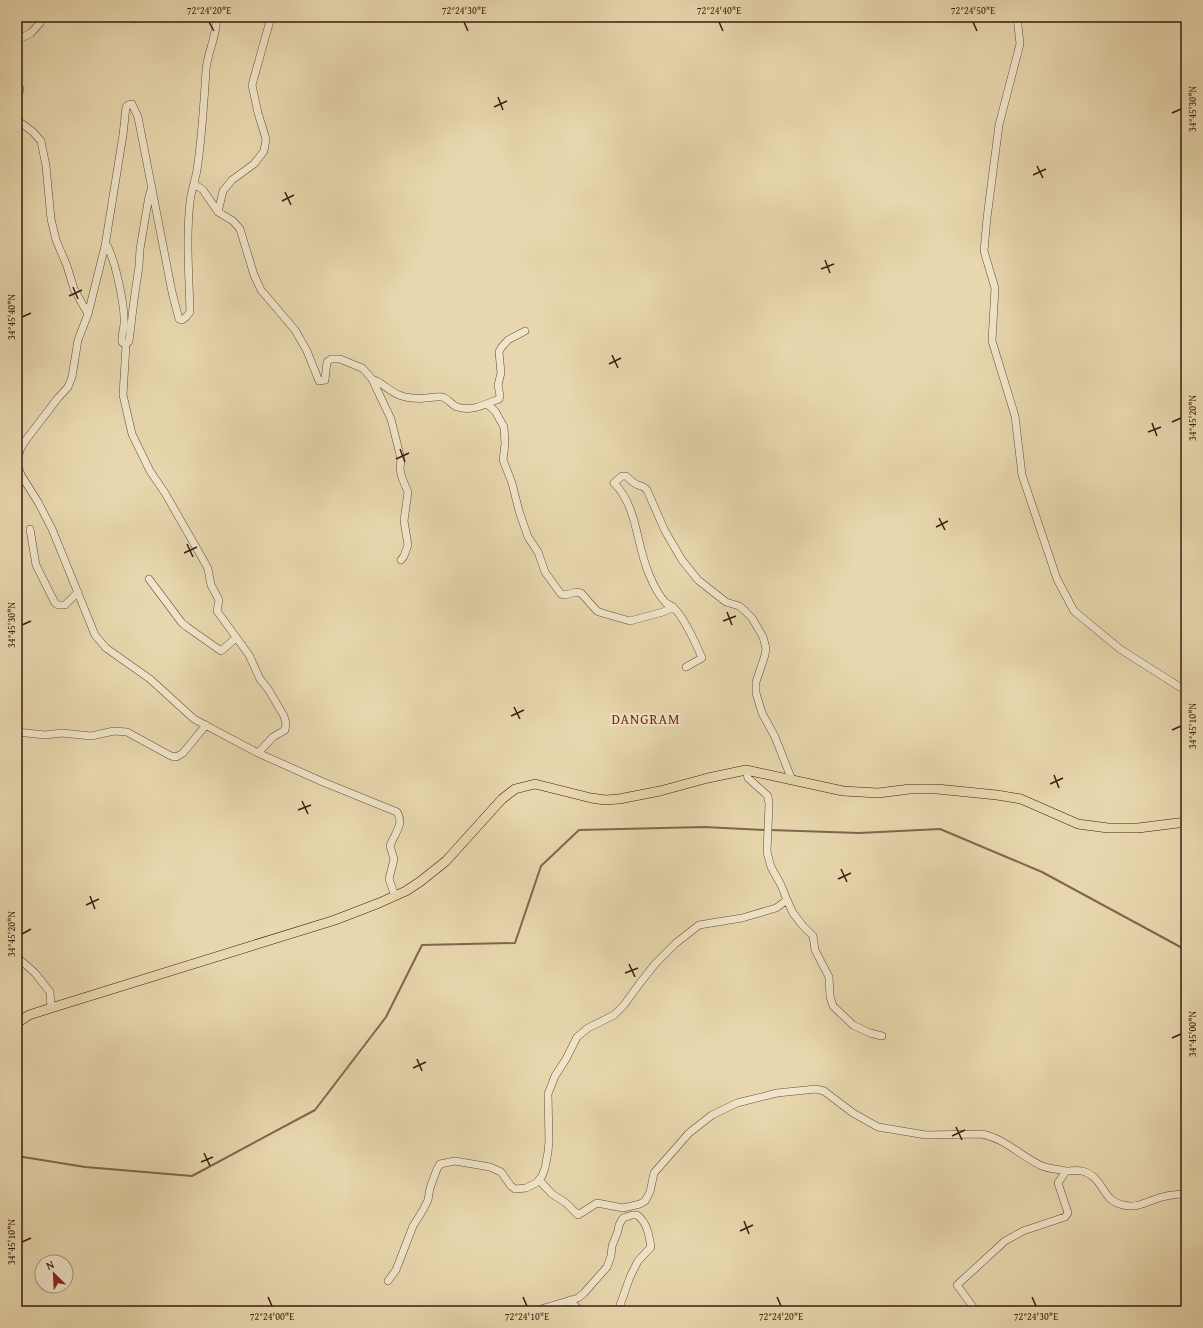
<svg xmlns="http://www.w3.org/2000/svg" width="1203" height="1328" viewBox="0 0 1203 1328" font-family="'Gentium Book Plus',serif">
  <rect width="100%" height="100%" fill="#e8d7ae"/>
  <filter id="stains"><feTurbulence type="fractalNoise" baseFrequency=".005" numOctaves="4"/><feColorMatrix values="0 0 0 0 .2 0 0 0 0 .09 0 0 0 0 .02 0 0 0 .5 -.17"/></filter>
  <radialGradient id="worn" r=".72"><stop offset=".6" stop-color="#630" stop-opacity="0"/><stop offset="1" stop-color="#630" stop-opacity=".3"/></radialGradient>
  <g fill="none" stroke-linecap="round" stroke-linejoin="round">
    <path stroke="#7f664e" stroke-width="2" d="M770,830l89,3 81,-4 102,43 144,78
      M17,1156l68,11 107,9 123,-66 71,-93 36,-72 93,-2 26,-77 38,-36 125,-3 62,3"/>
    <g stroke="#664b37" stroke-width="8">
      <path id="minor" d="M133,17l2,2 1,-2
        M216,17c2,17 -9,36 -10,53 -2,33 -4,67 -9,100 -2,11 -6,22 -7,32 -4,36 -1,73 0,110l-4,5 -4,3 -3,-1 -7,-27 -34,-175 -6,-13 -4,1 -2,2 -3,28 -18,111 -17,68 -10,26 -6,37 -4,10 -10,11 -33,43 -5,9 -3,13 4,12 17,27 14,27 43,106 11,13 44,31 44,40 64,34 65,29 74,30c8,12 -3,22 -7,34l4,13 -5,20 6,17
        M1017,17l3,27 -21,81 -12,93 -3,33 11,37 -3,53 23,75 7,59 35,104 17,32 46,38 66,42
        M17,42l4,-4 10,-5 9,-10v-6
        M17,83l3,6 -3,13
        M17,120l16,12 8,9 5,25 5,53 5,21 11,26 7,23 14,25
        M194,184l9,6 15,22 15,9 7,8 14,46 7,15 34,40 12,21 12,30 6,-1 2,-18 4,-3h9l22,9 4,4 6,7 19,40 10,40 -1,10 2,9 6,14 -4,29 4,24 -4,11 -3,4
        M218,212l5,-21 9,-11 22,-16 10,-13 2,-12 -8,-26 -6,-28 19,-68
        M106,244c9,14 19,62 18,79 0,7 -3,13 -2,19l4,3 3,-4 5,-41 5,-34 1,-17 9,-53 3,-9
        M126,345l-3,50 9,39 18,37 15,22 40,70 3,6 3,16 8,15 -2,11 32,44 11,24 8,10 16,27 2,8 -1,6 -12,7 -15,16
        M372,379c11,4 17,12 27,16 7,3 19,4 27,3 6,0 11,-2 16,-1 6,1 9,8 15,10 14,5 29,-3 42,-8l1,-3 -2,-11 3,-12 -2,-21 2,-4 7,-8 17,-9
        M487,404l8,7 9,16 1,17 -2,16 9,23 7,28 9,26 10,15 7,20 16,22 4,1 11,-3 5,1 16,18 5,2 28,8 33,-9 10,-5
        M30,529l6,36 19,38 3,2h7l13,-13
        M149,579l33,44 5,4 34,24 15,-13
        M686,667l16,-9c-6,-14 -17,-39 -28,-50 -2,-3 -5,-3 -8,-5 -8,-8 -13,-19 -17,-29 -13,-29 -11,-67 -35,-91l8,-7h4c3,3 7,7 12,9 4,1 6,1 9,5l18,41 17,29 16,20 28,22 13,4 6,5 7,7 11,19 3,11 -1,7 -9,27v11l6,20 13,24 17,43
        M17,732l28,3 17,-2 29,3 23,-5 13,1 44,24 5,1 7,-4 23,-28
        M787,900l6,13 10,13 10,10 2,14 14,27 1,19 3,10 20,19 17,8 12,3
        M17,957l18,16 15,19 1,16
        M539,1180l13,14 14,9 12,12 19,-12 26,5 17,-4 5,-3 5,-9 4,-19 35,-40 23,-18 25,-12 40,-10 39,-4 8,2 29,22 25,14 48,8 55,-1c24,4 39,22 61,32 7,3 17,3 24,5
        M388,1281l8,-11 17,-44 10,-16 5,-10 2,-12 7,-19 3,-5 15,-3 35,6 11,5 10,14 4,3 11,-1 10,-5 6,-7 3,-8 3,-16 1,-11 -1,-47 7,-18 11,-17 11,-22 11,-9 26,-13 10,-10 16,-22 15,-19 21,-21 23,-18 43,-7 34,-10 11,-8 -6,-15 -10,-18 -4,-15 2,-48 -1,-8 -20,-18 -2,-8
        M570,1300l10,11
        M534,1311l44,-13 6,-5 23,-26 4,-11 1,-10 6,-15 1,-6 4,-7 9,-3h5c10,7 12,20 14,32l-13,14 -8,16 -12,34
        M976,1311l-19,-26 48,-44 18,-10 42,-14 3,-4 -10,-30 8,-12c5,0 11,-1 16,0 23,6 18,29 41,34 12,3 19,-1 30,-5 10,-4 22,-6 33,-6"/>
    </g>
    <g stroke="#3a1c0f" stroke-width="10">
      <path id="major" d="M17,1023l12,-8 22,-7 284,-88 44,-17 27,-12 15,-10 25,-20 56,-62 13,-10 20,-5 56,14 14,2 14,-1 41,-8 48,-13 38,-8 97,21 35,2 32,-4h27l60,6 24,4 57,25 30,4h30l48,-6"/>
    </g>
    <use href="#minor" stroke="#f0e5ca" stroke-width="7"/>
    <use href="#major" stroke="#e8d7ae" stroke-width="9"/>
  </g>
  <path fill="none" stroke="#3a1c0f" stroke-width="1.5" d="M209,22l5,9M464,22l4,9M719,22l4,9M973,22l4,9M498,97l5,13M494,107l13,-6M1172,113l9,-4M1037,166l6,12M1033,175l13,-6M285,192l6,13M282,201l12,-6M825,260l5,13M821,269l13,-5M73,287l5,12M69,296l13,-6M22,317l9,-4M612,355l6,13M609,364l12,-6M1172,422l9,-4M1152,423l5,13M1148,432l13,-5M400,449l5,13M396,459l13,-6M939,518l6,12M936,527l12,-6M187,544l6,13M184,553l13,-6M727,612l5,13M723,621l13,-5M22,625l9,-4M514,707l6,12M511,716l13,-6M1172,730l9,-4M1054,775l5,13M1050,784l13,-6M302,801l6,13M298,810l13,-5M841,869l6,13M838,879l13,-6M90,896l5,13M86,905l13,-6M22,934l9,-5M629,964l6,13M625,973l13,-5M1172,1038l9,-4M417,1059l5,12M413,1068l13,-6M956,1127l6,13M952,1136l13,-6M204,1153l6,13M201,1162l12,-5M744,1221l5,13M740,1231l13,-6M22,1242l9,-4M268,1297l4,9M523,1297l4,9M777,1297l4,9M1032,1297l4,9"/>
  <g text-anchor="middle" stroke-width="4" stroke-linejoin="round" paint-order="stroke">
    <g font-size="14" letter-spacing="1" fill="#7a1f14" stroke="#f0e5ca">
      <text x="646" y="724">DANGRAM</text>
    </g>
  </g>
  <rect width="1203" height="1328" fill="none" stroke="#e8d7ae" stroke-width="44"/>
  <g transform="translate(54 1274) rotate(336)"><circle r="19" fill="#f0e5ca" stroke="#a7957f"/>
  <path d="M0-3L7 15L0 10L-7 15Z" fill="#8f2418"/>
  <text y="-6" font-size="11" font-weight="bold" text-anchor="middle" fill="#3a1c0f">N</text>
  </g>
  <rect x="22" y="22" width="1159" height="1284" fill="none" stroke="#3a1c0f" stroke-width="1.5"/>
  <g font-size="10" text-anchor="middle" fill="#3a1c0f">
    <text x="209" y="14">72°24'20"E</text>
    <text x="464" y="14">72°24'30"E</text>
    <text x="719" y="14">72°24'40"E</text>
    <text x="973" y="14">72°24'50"E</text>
    <text transform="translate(1192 109) rotate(-90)" y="4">34°45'30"N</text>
    <text transform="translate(11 317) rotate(-90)" y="4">34°45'40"N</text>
    <text transform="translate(1192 418) rotate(-90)" y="4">34°45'20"N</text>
    <text transform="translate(11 625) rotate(-90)" y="4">34°45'30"N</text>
    <text transform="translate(1192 726) rotate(-90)" y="4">34°45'10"N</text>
    <text transform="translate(11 934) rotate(-90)" y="4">34°45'20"N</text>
    <text transform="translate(1192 1034) rotate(-90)" y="4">34°45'00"N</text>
    <text transform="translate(11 1242) rotate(-90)" y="4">34°45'10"N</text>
    <text x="272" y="1320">72°24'00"E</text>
    <text x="527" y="1320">72°24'10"E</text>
    <text x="781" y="1320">72°24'20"E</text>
    <text x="1036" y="1320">72°24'30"E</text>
  </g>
  <rect width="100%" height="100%" filter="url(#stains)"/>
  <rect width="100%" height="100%" fill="url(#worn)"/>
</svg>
